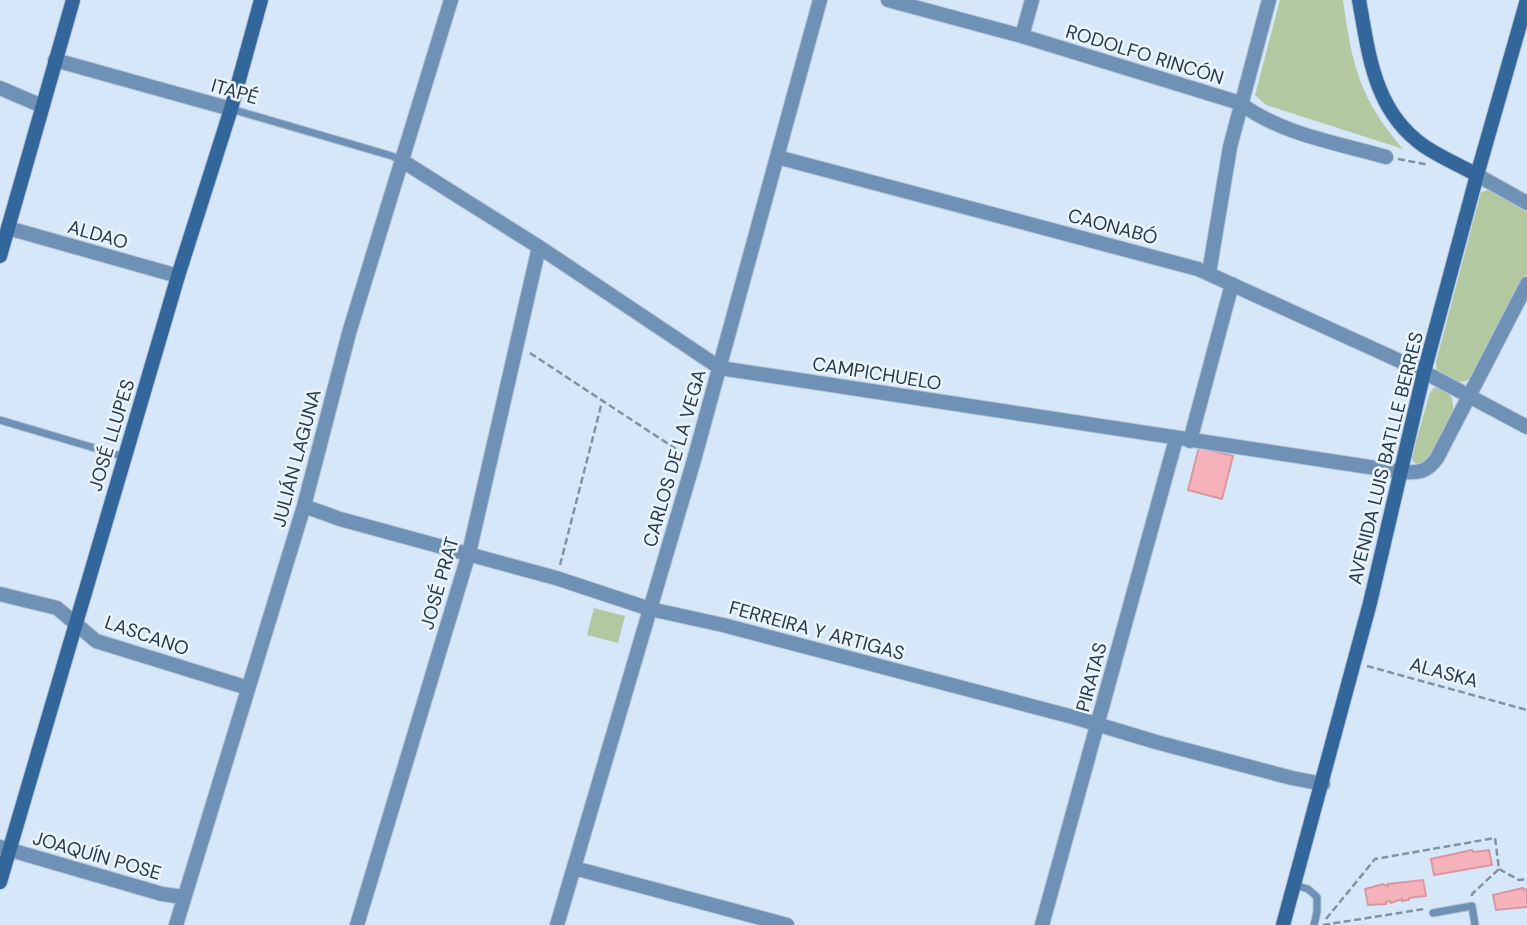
<svg xmlns="http://www.w3.org/2000/svg" width="1527" height="925" viewBox="0 0 1527 925" font-family="'DM Sans',sans-serif">
  <rect width="100%" height="100%" fill="#d6e7fa"/>
  <path fill="#b3c7a0" d="M1280,0h63c9,65 16,98 60,149l-137,-44 -11,-10z
    M1489,190l38,20v63l-51,101c-13,13 -25,8 -39,0l-1,-12 45,-170z
    M1434,387l13,4 5,7 2,15 -23,46 -12,6 -6,-3 -1,-5 17,-62z
    M594,608l31,8 -7,27 -31,-8z"/>
  <path fill="#f5b2bb" stroke="#d997a1" stroke-width="2" d="M1199,447l34,9 -11,43 -34,-9z
    M1472,850l1,2 16,-2 3,15 -58,10 -3,-16z
    M1423,880l3,16 -17,2v2l-7,1v-2l-11,4 -1,-2 -4,1v2l-18,1 -3,-16 18,-5 5,2v-2z
    M1523,888l1,2 3,-1v18l-31,3 -3,-15z"/>
  <g fill="none" stroke-linecap="round" stroke-linejoin="round">
    <g stroke="#b3c4d7" stroke-width="9">
      <path id="lane" d="M231,109l161,47 11,6
        M0,420l125,37
        M1294,885l14,4 9,8v15l-3,13
        M1433,913l39,-7 3,19"/>
    </g>
    <g stroke="#b3c4d7" stroke-width="16">
      <path id="street" d="M888,0l134,36 218,67c40,31 98,40 146,54
        M1022,36l10,-36
        M55,60l176,49
        M0,88l42,18
        M777,157l421,112 226,103 103,55
        M404,162l135,85 181,121 682,104c17,1 25,0 35,-14l90,-174
        M1477,175l50,28
        M8,228l170,48
        M1209,273l21,-126 39,-147
        M1190,441l42,-157
        M304,506l36,13 216,59 94,31 73,16 350,92 83,25 136,36 31,6
        M0,594l57,14 39,33 152,47
        M0,847l162,47 21,3
        M574,868l213,57
        M176,925l128,-419 45,-173 102,-333
        M357,925l112,-372 70,-306
        M557,925l137,-465 126,-460
        M1042,925l134,-486"/>
    </g>
    <g stroke="#b3c4d7" stroke-width="16">
      <path id="secondary" d="M1359,0c10,55 15,111 65,146 16,11 35,19 53,29
        M0,256l73,-256
        M0,882l178,-606 53,-167 30,-109
        M1283,925l87,-322 54,-231 53,-197 50,-175"/>
    </g>
    <path stroke="#8092a4" stroke-width="2.5" stroke-dasharray="7 3.5" stroke-linecap="butt" d="M1398,159l31,6
      M530,353l152,100
      M560,565l42,-163
      M1367,666l160,44
      M1499,869l20,11 8,-1
      M1326,919l49,-60 120,-21 4,31 -27,25v2
      M1323,925l101,-16"/>
    <use href="#lane" stroke="#6f91b5" stroke-width="7"/>
    <use href="#street" stroke="#6f91b5" stroke-width="14"/>
    <use href="#secondary" stroke="#33679b" stroke-width="14"/>
  </g>
  <g text-anchor="middle" stroke-width="5" stroke-linejoin="round" paint-order="stroke">
    <g font-size="19" fill="#283a4c" stroke="#ebf4fd">
      <text transform="translate(1145 54) rotate(17)" y="7">RODOLFO RINCÓN</text>
      <text transform="translate(235 91) rotate(16)" y="7">ITAPÉ</text>
      <text transform="translate(1113 226) rotate(15)" y="7">CAONABÓ</text>
      <text transform="translate(98 234) rotate(16)" y="7">ALDAO</text>
      <text transform="translate(877 373) rotate(9)" y="7">CAMPICHUELO</text>
      <text transform="translate(111 435) rotate(-73)" y="7">JOSÉ LLUPES</text>
      <text transform="translate(296 458) rotate(-75)" y="7">JULIÁN LAGUNA</text>
      <text transform="translate(674 458) rotate(-74)" y="7">CARLOS DE LA VEGA</text>
      <text transform="translate(1385 458) rotate(-76)" y="7">AVENIDA LUIS BATLLE BERRES</text>
      <text transform="translate(439 583) rotate(-74)" y="7">JOSÉ PRAT</text>
      <text transform="translate(817 630) rotate(15)" y="7">FERREIRA Y ARTIGAS</text>
      <text transform="translate(147 635) rotate(19)" y="7">LASCANO</text>
      <text transform="translate(1444 672) rotate(15)" y="7">ALASKA</text>
      <text transform="translate(1091 677) rotate(-75)" y="7">PIRATAS</text>
      <text transform="translate(97 855) rotate(16)" y="7">JOAQUÍN POSE</text>
    </g>
  </g>
</svg>
